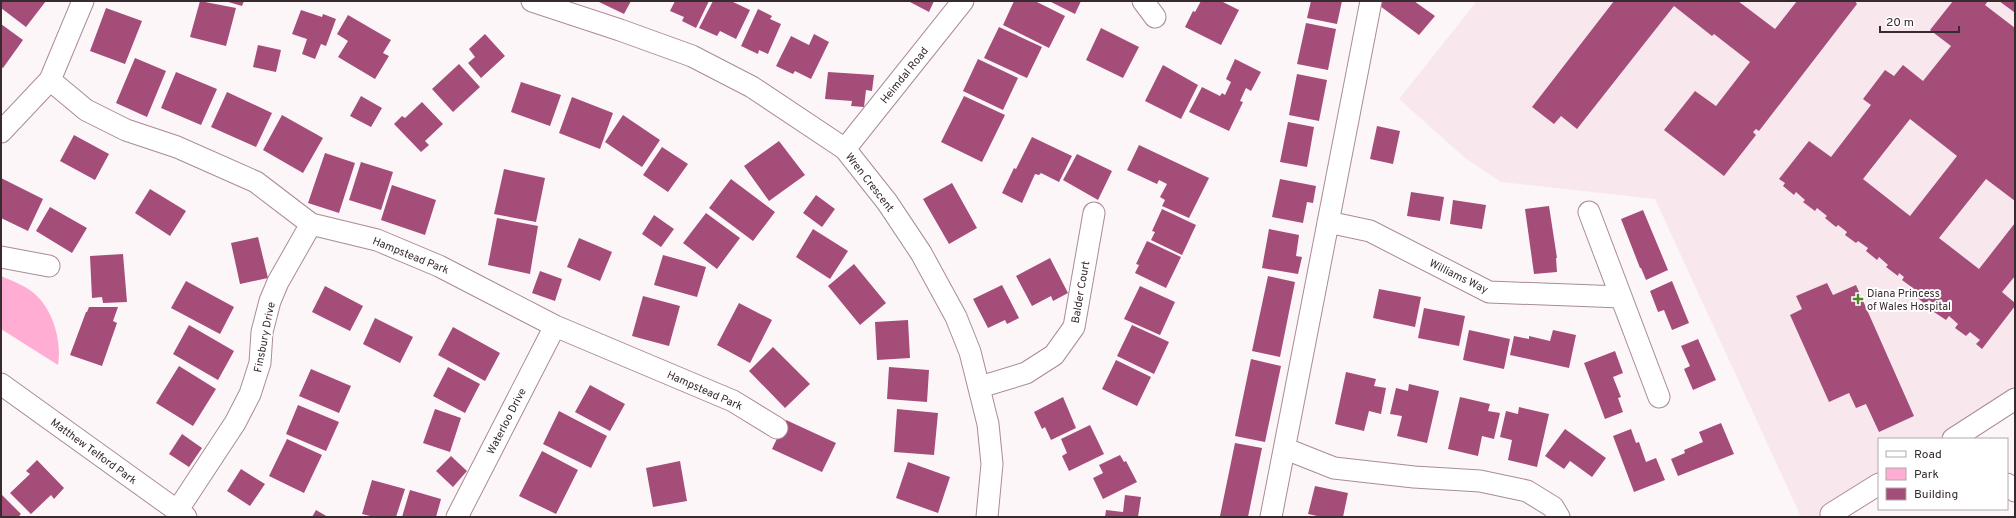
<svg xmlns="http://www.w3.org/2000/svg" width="2016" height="518" viewBox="0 0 2016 518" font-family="Overpass,sans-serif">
  <rect width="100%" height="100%" fill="#fdf6f9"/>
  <path fill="#f8e8ee" d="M1477,1h538v398l-64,40h-72v45l-53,33h-25l-146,-318 -154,-17 -36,-24 -66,-59z"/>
  <path fill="#ffadd2" d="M1,276c12,5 28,11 37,21 16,16 24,47 20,68l-57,-36z"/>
  <path fill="#a54d79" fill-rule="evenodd" d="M1,1h45l-20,26 -25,-19z
    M200,1l36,7 -10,38 -36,-9z
    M225,1h19l-2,5z
    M597,1h34l-7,13z
    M675,1h34l-13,27 -14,-7 2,-4 -14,-6z
    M713,1h18l19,9 -14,29 -16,-8 -3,5 -18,-8z
    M908,1h26l-5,11z
    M1014,1h21l30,15 -16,32 -46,-23z
    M1049,1h32l-6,13z
    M1201,1h20l18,9 -18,35 -36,-18 8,-16 2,1z
    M1311,1h31l-5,23 -30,-6z
    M1383,1h31l21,15 -16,19 -39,-29z
    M1614,1h124l37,28 22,-28h58l2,3 -98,127 -3,-2 -3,3 3,3 -32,41 -60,-46 31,-39 21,15 34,-44 -36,-28 -2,2 -38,-30 -97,123 -16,-13 -7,8 -22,-17z
    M1953,1h35l-3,4 30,23v173l-29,-22 -47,59 40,31 36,-46v53l-13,16 13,11v3l-33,43 -6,-5 4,-4 -10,-8 -4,4 -11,-8 3,-4 -9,-8 -3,4 -12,-8 4,-5 -9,-7 -4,4 -11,-9 3,-4 -15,-11 2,-3 -5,-4 -1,3 -12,-9 2,-2 -9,-8 -2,3 -11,-9 2,-3 -10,-7 -2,2 -11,-8 2,-3 -9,-7 -2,2 -11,-9 2,-2 -10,-8 -2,3 -12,-9 2,-2 -9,-8 -2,3 -11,-9 2,-3 -6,-4 30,-38 22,16 40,-52 -8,-6 22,-29 9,6 9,-11 20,16 28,-35 -21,-16zM1910,119l47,37 -47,60 -47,-37z
    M1999,1h16v9l-1,2z
    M106,8l36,13 -17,43 -35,-13z
    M758,9l14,7 -2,3 11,5 -13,30 -9,-4 -1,4 -17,-8z
    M301,10l21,7 1,-3 13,5 -10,27 -5,-2 -6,15 -13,-5 5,-15 -15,-5z
    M348,15l43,25 -8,13 6,3 -14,23 -37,-22 10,-16 -11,-7z
    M1306,23l30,6 -8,41 -31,-6z
    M1,24l22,16 -20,28 -2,-1z
    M999,27l43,20 -15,31 -43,-20z
    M1101,28l38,19 -16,31 -37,-18z
    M485,34l20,22 -24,22 -13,-15 7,-6 -6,-8z
    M814,34l15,8 -18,37 -16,-8 -2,3 -17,-8 15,-30 18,9z
    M258,45l23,5 -5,22 -23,-5z
    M135,58l31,13 -19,46 -31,-14z
    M978,59l40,19 -15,32 -40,-19z
    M1235,59l26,13 -10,19 -5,-3 -6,13 3,1 -14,29 -40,-19 13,-25 18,9 2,-3 3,2 6,-13 -5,-3z
    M459,64l21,23 -27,25 -21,-23z
    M1163,65l35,20 -17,34 -36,-18z
    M176,72l41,17 -16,36 -40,-17z
    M828,72l46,3 -2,16 -6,-1 -2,17 -13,-1 1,-5 -27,-2z
    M1297,74l30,6 -8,41 -30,-6z
    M521,82l40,13 -11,31 -39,-14z
    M227,92l45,21 -16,34 -45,-20z
    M361,96l21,12 -11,19 -21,-11z
    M964,96l41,19 -23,47 -41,-20z
    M572,97l41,16 -13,36 -41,-16z
    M422,102l21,22 -18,17 4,4 -8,7 -27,-28 8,-8 3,2z
    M282,115l41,23 -20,35 -40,-23z
    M623,115l37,25 -18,27 -37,-25z
    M1288,122l26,5 -7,40 -27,-5z
    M1377,126l23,5 -7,33 -23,-5z
    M74,135l35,19 -14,26 -35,-19z
    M1032,137l40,19 -13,26 -18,-9 -2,2 -4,-1 -13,29 -20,-10 12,-25 2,1z
    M779,141l26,34 -36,26 -25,-35z
    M1139,145l70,33 -20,40 -27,-12 3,-6 -5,-3 7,-13 -8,-4 -2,4 -30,-14z
    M662,147l26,17 -20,28 -25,-17z
    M325,153l30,10 -16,50 -31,-10z
    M1077,154l35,17 -14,29 -35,-20z
    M361,162l32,10 -12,38 -32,-10z
    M504,169l41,9 -9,44 -42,-8z
    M1,178l42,21 -15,32 -27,-13z
    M731,179l44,33 -22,29 -44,-33z
    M1280,179l36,7 -3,17 -6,-1 -4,21 -31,-6z
    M952,183l25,45 -28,16 -26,-45z
    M392,185l44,15 -11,35 -44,-15z
    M150,189l36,22 -16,25 -35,-23z
    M1411,192l33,5 -4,24 -33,-5z
    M816,195l19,14 -13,18 -19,-14z
    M1453,200l33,5 -4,24 -32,-5z
    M1549,206l8,52h-1l1,14 -23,2 -9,-65z
    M50,207l37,21 -15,25 -36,-22z
    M1162,209l34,16 -14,30 -31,-15 4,-8 -3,-1z
    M1643,210l25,60 -22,10 -5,-12h-1l-19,-49z
    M706,213l34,25 -23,31 -34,-26z
    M654,215l20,14 -13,18 -19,-13z
    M497,218l41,8 -8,48 -42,-9z
    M813,229l35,22 -18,28 -34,-22z
    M1269,229l30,6 -3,21 6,1 -4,17 -36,-6z
    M258,237l10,41 -28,6 -9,-41z
    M579,238l33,14 -12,29 -33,-14z
    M1147,241l34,16 -15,31 -31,-15 4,-8 -3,-1z
    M123,254l4,48 -24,1 -1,-6 -10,1 -2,-42z
    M663,255l43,12 -9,30 -43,-12z
    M1050,258l18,35 -15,8 -2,-5 -19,10 -16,-30z
    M854,264l32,39 -26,22 -32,-39z
    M540,271l22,8 -7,22 -23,-8z
    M1268,276l27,6 -15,75 -28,-6z
    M186,281l48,26 -14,27 -49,-26z
    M1672,281l17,42 -17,7 -8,-20 -6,2 -8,-21z
    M1827,283l6,12 23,-10 58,131 -35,16 -13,-28 -10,4 -7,-15 -20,9 -39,-87 12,-6 -6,-13z
    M1002,285l17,33 -12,6 -2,-4 -17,8 -15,-29z
    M325,286l38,20 -13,25 -38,-19z
    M1140,286l35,16 -15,33 -36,-16z
    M1379,289l42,8 -6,30 -42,-9z
    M643,296l37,10 -11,40 -37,-10z
    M739,303l33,17 -22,43 -33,-18z
    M89,307h29l-5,14 4,2 -15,43 -32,-11 16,-43h1z
    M1424,308l41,8 -6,30 -41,-8z
    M375,318l38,19 -13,26 -37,-19z
    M908,320l2,38 -33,2 -2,-38z
    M189,325l45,26 -16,29 -45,-26z
    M1132,325l37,17 -15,32 -37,-18z
    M453,327l47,26 -15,28 -47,-26z
    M1469,330l41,9 -6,30 -41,-9z
    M1553,330l23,5 -7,33 -59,-13 4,-19 15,3v-3l21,5z
    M1698,339l18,41 -23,10 -9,-21 6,-3 -9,-20z
    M773,347l37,37 -25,24 -36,-37z
    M1615,351l8,22 -10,4 8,20 -3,1 5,14 -18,7 -21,-56z
    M1251,359l30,7 -16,76 -30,-6z
    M1116,360l35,17 -14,29 -35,-17z
    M179,366l37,23 -23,37 -37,-23z
    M448,367l32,17 -15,29 -32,-17z
    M889,367l40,3 -2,32 -40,-3z
    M311,369l40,17 -12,27 -40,-17z
    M1346,372l30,7 -2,7 12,2 -5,26 -12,-3 -5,20 -29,-7z
    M1409,384l30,7 -12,52 -30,-7 5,-20 -12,-2 6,-26 12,3z
    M590,385l35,19 -15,27 -35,-19z
    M1063,397l13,31 -25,12 -6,-13 -3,2 -8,-17z
    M1460,397l30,7 -2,7 12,2 -6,26 -12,-3 -4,20 -30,-7z
    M298,405l41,17 -13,29 -40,-17z
    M1519,407l30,7 -12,53 -29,-7 4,-20 -12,-3 6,-26 12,3z
    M435,409l26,9 -11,34 -27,-9z
    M897,409l41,4 -4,42 -40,-3z
    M559,411l48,25 -16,32 -48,-24z
    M786,420l50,23 -14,29 -50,-23z
    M1721,423l13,31 -56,22 -7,-17 14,-6 -1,-3 19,-8 -4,-10z
    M1090,425l14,29 -35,17 -7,-15 5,-3 -6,-14z
    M1565,429l41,29 -14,19 -22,-16 -6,8 -19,-13z
    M1631,429l5,14 3,-1 7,20 10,-4 9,22 -31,12 -21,-56z
    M182,434l20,14 -13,19 -20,-13z
    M287,439l35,16 -18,38 -35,-17z
    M1235,443l27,5 -14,69 -28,-1z
    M542,451l36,19 -22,44 -37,-18z
    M1120,455l4,7 2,-1 11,21 -34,17 -10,-21 10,-5 -4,-8z
    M451,456l16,15 -14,16 -17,-16z
    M37,460l27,28 -10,11 -3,-4 -20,19 -21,-21 20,-19 -4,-3z
    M680,461l7,40 -34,6 -7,-39z
    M908,462l42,15 -12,36 -42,-15z
    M241,469l24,15 -15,22 -23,-15z
    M372,480l33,9 -9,28h-22l-12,-3z
    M1315,486l33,7 -5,24h-21l-14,-3z
    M410,490l31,9 -5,18h-34z
    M1,494l20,20 -3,3h-17z
    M1125,495l16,2 -3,20h-33l1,-7 17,2z
    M316,510l12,7h-16z"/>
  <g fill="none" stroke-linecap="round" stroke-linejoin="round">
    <g stroke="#a98b98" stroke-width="23">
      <path id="street" d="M532,1l88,29 72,26 60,31 93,62 42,53 34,51 35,64 14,35 18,72 4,40 -5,53
        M1143,1l12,16
        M50,80l36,30 40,20 51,17 79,35 55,42 66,16 62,26 116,60 178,75 44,27
        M1,132l49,-52 33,-79
        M845,149l118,-148
        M1589,212l70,185
        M1328,222l42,9 119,61 132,5
        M1,257l48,9
        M1,384l185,133
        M980,387l46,-14 28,-18 20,-28 20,-114
        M1953,439l62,-40
        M1286,449l48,19 80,9 66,4 47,10 26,16 6,10
        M2007,484l8,7
        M177,511l58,-88 15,-29 10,-31 2,-31 8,-31 8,-19 33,-58
        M1831,514l48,-30
        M457,517l98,-191
        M1271,517l100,-516"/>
    </g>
    <use href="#street" stroke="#fff" stroke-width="21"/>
  </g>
  <path fill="#4e8722" stroke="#fff" stroke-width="1.5" d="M1856 293h4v4h4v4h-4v4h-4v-4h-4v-4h4z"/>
  <g text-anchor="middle" stroke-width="4" stroke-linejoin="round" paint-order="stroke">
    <g font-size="11" fill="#372b30" stroke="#fff">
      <text transform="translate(904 75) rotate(-51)" y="4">Heimdal Road</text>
      <text transform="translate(870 182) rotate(52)" y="4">Wren Crescent</text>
      <text transform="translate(411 255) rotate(22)" y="4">Hampstead Park</text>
      <text transform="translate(1459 276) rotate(26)" y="4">Williams Way</text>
      <text transform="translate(1080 292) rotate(-80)" y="4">Balder Court</text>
      <text transform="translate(264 337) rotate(-79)" y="4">Finsbury Drive</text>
      <text transform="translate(705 390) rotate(24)" y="4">Hampstead Park</text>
      <text transform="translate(506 421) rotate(-63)" y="4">Waterloo Drive</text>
      <text transform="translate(94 451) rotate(36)" y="4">Matthew Telford Park</text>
    </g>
    <g font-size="11" fill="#372b30" stroke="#fff" text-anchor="start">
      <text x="1867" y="297">Diana Princess<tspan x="1867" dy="13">of Wales Hospital</tspan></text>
    </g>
  </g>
  <rect width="2016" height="518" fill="none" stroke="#372b30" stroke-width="4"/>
  <rect x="1878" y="438" width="130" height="72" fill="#ffffff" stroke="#afaaac"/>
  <rect x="1886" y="451" width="20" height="6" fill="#ffffff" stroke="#afaaac"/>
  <text x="1914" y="458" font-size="12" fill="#372b30">Road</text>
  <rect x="1886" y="468" width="20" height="12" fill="#ffadd2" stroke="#afaaac"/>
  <text x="1914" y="478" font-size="12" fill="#372b30">Park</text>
  <rect x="1886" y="488" width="20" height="12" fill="#a54d79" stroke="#afaaac"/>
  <text x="1914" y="498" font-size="12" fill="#372b30">Building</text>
  <path d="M1880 26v6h79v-6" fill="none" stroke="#372b30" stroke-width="2"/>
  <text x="1886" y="26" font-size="12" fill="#372b30" stroke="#ffffff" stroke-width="3" paint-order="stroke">20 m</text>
</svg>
